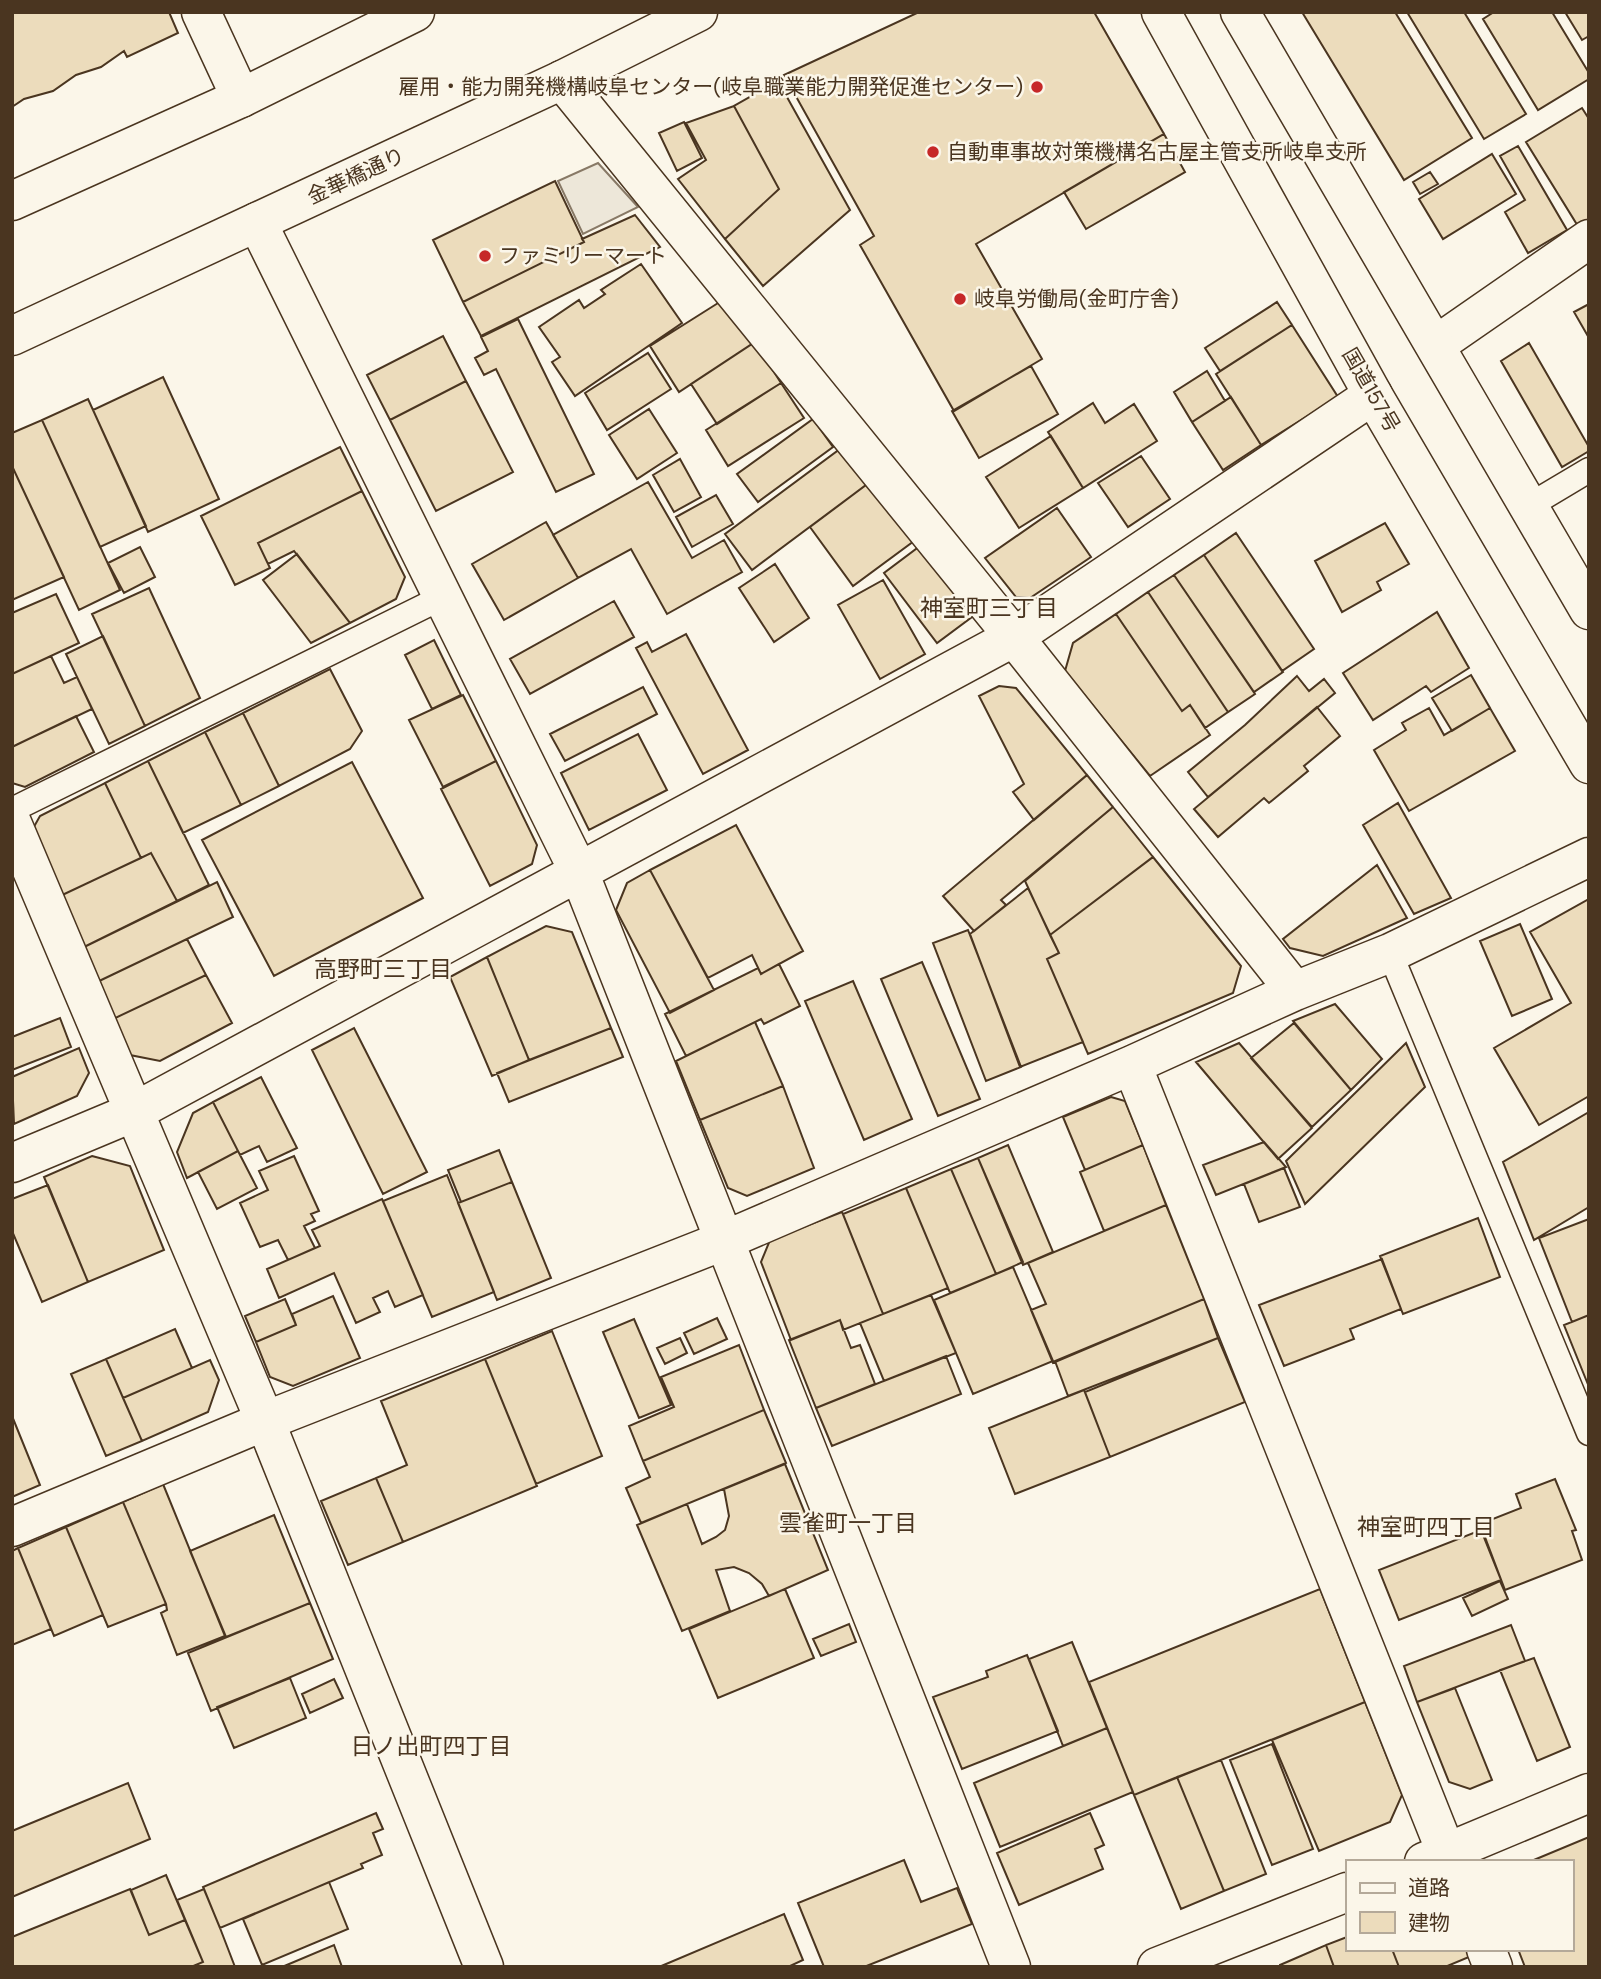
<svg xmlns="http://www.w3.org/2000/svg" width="1601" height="1979" viewBox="0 0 1601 1979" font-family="'DM Sans','Noto Sans JP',sans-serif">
  <rect width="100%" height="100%" fill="#fbf6e9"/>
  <path fill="#ede7d9" stroke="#887966" stroke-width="2" d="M598,163l40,44 -55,27 -25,-53z"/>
  <path fill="#ecdcbc" stroke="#4a3520" stroke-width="2" d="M12,12h157l9,21 -51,24 -3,-6 -23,16 -25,8 -23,16 -29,8 -12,8z
    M919,12h175l70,122 -188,110 66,115 -88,52 -94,-166 14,-9 -90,-161z
    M1302,12h93l77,126 -68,42z
    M1407,12h57l62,102 -42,25z
    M1494,12h58l37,61v6l-51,31 -55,-91z
    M1565,12h24v24l-7,4z
    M778,81l72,129 -87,76 -38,-47 54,-50 -45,-83z
    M734,106l45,83 -54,50 -47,-60 28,-19 -20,-37z
    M1582,108l7,11v107l-8,5 -55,-89z
    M684,122l18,36 -25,13 -18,-38z
    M1164,134l21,38 -99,57 -22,-37z
    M1518,146l49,84 -39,23 -23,-41 20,-12 -25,-44z
    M1492,154l24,40 -73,45 -24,-40z
    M1430,172l8,12 -18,10 -7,-12z
    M555,181l29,61 -121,60 -30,-62z
    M635,215l25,32 -179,89 -18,-34 121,-60 -2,-3z
    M641,264l41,59 -107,73 -23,-34 8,-5 -21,-30 40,-27 5,8 21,-14 -4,-4z
    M726,298l29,44 -76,50 -29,-46z
    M1277,302l15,23 -72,46 -15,-23z
    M1589,304v34l-15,-26z
    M518,319l76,155 -38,18 -60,-123 -12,6 -9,-17 13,-7 -7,-14z
    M1292,325l46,72 -77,48 -45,-71z
    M443,336l23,45 -76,39 -23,-45z
    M755,342l26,41 -64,41 -26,-40z
    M1529,343l60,104v4l-27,16 -61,-106z
    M648,353l23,36 -64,41 -22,-37z
    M1031,366l27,48 -79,44 -27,-47z
    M1207,371l18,30 -33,21 -18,-30z
    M163,377l56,122 -71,33 -55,-122z
    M466,381l47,91 -77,39 -46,-91z
    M781,383l23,35 -76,48 -22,-36z
    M1231,397l30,48 -38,25 -31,-48z
    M88,399l58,127 -46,21 -58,-127z
    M1093,403l12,20 29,-19 23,37 -74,47 -35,-56z
    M649,409l28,44 -40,26 -28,-44z
    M813,419l20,28 -75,55 -21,-28z
    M42,420l78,170 -41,20 -67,-144v-33z
    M1051,436l32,52 -64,40 -33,-51z
    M844,446l26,36 -118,88 -27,-36z
    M340,447l22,44 -104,52 12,25 -35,17 -34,-69z
    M1141,456l29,43 -42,28 -30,-44z
    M680,459l21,38 -27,15 -21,-37z
    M12,466l52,111 -52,23z
    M648,482l44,76 32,-18 18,32 -75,42 -36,-65 -53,29 -25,-43z
    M870,482l44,59 -61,45 -43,-59z
    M362,491l43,86 -9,22 -46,24 -56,-72 -26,13 -10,-21z
    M716,495l17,29 -41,23 -16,-30z
    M1057,508l34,49 -61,41 -14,-1 -31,-39z
    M546,522l32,56 -74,42 -32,-56z
    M1385,523l24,41 -32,18 4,8 -39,22 -27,-51z
    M1236,533l78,116 -32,22 -78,-116z
    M920,546l52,71 -35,26 -53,-70z
    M140,547l15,30 -31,16 -16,-30z
    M297,554l53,69 -39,20 -48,-63z
    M1204,555l79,117 -29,20 -80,-117z
    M775,564l34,54 -35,24 -35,-54z
    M1174,575l81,119 -27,18 -80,-120z
    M883,580l42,74 -45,25 -42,-74z
    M149,588l51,110 -55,28 -53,-112z
    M1148,592l80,120 -23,16 -15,-23 -8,6 -66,-97z
    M56,594l23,49 -67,31v-61z
    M614,601l20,36 -104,57 -20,-35z
    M1437,612l32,56 -38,24 -5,-6 -53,34 -30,-47z
    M1116,614l66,97 8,-6 20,30 -60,41 -85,-105 8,-28z
    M686,634l62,116 -45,24 -67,-126 11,-6 5,10z
    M103,636l42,90 -36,18 -43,-90z
    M434,640l27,55 -29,14 -27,-54z
    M51,656l13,27 13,-6 15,32 -80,38v-73z
    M330,669l32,62 -12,18 -71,37 -36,-73z
    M1471,675l19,33 -38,23 -20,-33z
    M1297,676l12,15 15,-12 11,14 -127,104 -20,-25 57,-47z
    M999,686l17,2 71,87 -53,45 -21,-28 11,-8 -45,-88z
    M643,687l14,27 -92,47 -15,-27z
    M463,695l33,66 -53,26 -34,-67z
    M1317,707l23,29 -36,30 4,5 -39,32 -5,-5 -46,39 -24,-28z
    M1429,708l15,27 46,-27 25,43 -106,60 -35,-61 32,-20 -4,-7z
    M243,713l36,73 -38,19 -36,-73z
    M76,716l18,36 -69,35 -13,-4v-36z
    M205,732l36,73 -58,28 -35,-72z
    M638,734l29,56 -78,40 -28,-57z
    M148,761l61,124 -32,16 -26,-48 -10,5 -36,-75z
    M496,761l41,84 -5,19 -42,22 -49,-97z
    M352,762l71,136 -149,78 -72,-136z
    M1087,775l26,32 -112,93 5,5 -32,26 -31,-35z
    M105,783l36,75 -83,39 -27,-65 9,-16z
    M1398,803l53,95 -37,16 -51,-89z
    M1113,807l40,50 -103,78 -25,-54z
    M736,825l67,126 -42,23 -9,-19 -44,23 -58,-108z
    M151,853l26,48 -97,48 -22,-52z
    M1153,857l88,109 -8,27 -145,61 -41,-95 12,-6 -9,-18z
    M1377,865l30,53 -84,38 -33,-8 -7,-9z
    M650,870l64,120 -44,23 -54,-103 11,-27z
    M217,882l16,35 -138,66 -15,-34z
    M1028,888l31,65 -12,6 36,83 -63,25 -50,-133z
    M1589,899v197l-50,29 -45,-77 77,-45 -41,-71z
    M1520,924l32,75 -40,17 -32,-75z
    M546,926l26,6 39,96 -82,32 -42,-103z
    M968,930l53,137 -35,14 -53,-138z
    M187,939l19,36 -95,45 -16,-37z
    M487,957l42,103 -37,16 -42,-99z
    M922,962l58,137 -42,17 -57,-137z
    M779,964l21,42 -36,18 -3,-5 -75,37 -21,-42 93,-46 3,6z
    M206,975l26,48 -72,38 -35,-7 -14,-34z
    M853,981l59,138 -48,21 -59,-139z
    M1335,1004l47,55 -31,31 -58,-69z
    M60,1018l11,29 -59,23v-33z
    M755,1022l28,64 -83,34 -24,-59z
    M1294,1023l57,67 -39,37 -61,-69z
    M354,1028l73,144 -44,22 -71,-144z
    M611,1028l12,29 -114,45 -12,-29z
    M1239,1043l73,85 -34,31 -82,-97z
    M1406,1043l19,44 -120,117 -19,-43z
    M79,1048l10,25 -12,23 -63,28 -2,-47z
    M261,1077l36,71 -30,14 -8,-16 -19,9 -27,-53z
    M783,1086l31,82 -67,28 -19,-8 -28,-68z
    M1111,1097l14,4 18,44 -58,25 -22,-53z
    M213,1102l25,49 -51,27 -10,-26 16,-39z
    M1589,1112v95l-55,33 -31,-78z
    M1264,1142l22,25 -70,28 -13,-30z
    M1008,1145l45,107 -30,13 -45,-107z
    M1143,1145l23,60 -62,26 -24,-59z
    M499,1150l13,32 -51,20 -13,-32z
    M238,1151l19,37 -40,21 -19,-37z
    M92,1156l38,10 34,84 -76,32 -44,-105z
    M294,1156l25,55 -8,3 4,7 -11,5 11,22 -27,12 -10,-20 -18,7 -20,-44 28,-13 -9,-19z
    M978,1158l45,104 -27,12 -45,-105z
    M1284,1168l16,39 -41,15 -15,-38z
    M951,1169l45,105 -46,19 -44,-105z
    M447,1175l47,117 -62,25 -49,-116z
    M512,1182l39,96 -54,22 -39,-97z
    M48,1185l40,97 -46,20 -30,-71v-32z
    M906,1188l42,100 -65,26 -40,-100z
    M382,1199l41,96 -28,12 -7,-16 -15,7 7,14 -24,11 -22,-50 -55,25 -12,-29 53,-23 -8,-16z
    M1166,1205l38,94 -151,64 -22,-53 15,-6 -18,-41z
    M842,1212l41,102 -40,16 -3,-10 -49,20 -30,-78 9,-22z
    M1478,1218l22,59 -97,37 -23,-58z
    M1589,1219v96l-17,7 -33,-84z
    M1382,1259l19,50 -51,20 4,10 -70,27 -25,-61z
    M1013,1267l40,94 -80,33 -39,-94z
    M931,1295l25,58 -72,28 -24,-58z
    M333,1296l27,62 -67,28 -23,-9 -14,-35 40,-17 -4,-11z
    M285,1299l11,26 -40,17 -11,-26z
    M1204,1299l14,39 -150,58 -13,-35z
    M1589,1315v72l-25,-62z
    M717,1318l10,21 -33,15 -10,-21z
    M634,1319l37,86 -32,13 -36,-86z
    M840,1320l11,28 9,-3 15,39 -59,24 -27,-68z
    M175,1329l17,39 -69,30 -17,-39z
    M552,1331l50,125 -66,28 -51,-125z
    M680,1338l7,15 -22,11 -8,-16z
    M1218,1338l27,64 -135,55 -25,-65z
    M739,1345l25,65 -121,51 -14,-35 45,-19 -13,-30z
    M946,1356l15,38 -129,52 -16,-38z
    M106,1359l36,82 -36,15 -35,-82z
    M485,1359l52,127 -134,56 -27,-64 31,-13 -26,-64z
    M210,1360l9,20 -11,32 -66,29 -19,-43z
    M1084,1390l26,67 -95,37 -26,-66z
    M764,1410l22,53 -145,60 -15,-35 24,-11 -7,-16z
    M12,1416l28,69 -28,12z
    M785,1464l43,106 -59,26 -7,-12 -13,-11 -15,-6 -18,3 14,41 -48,20 -45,-106 50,-21 15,40 14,-7 9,-7 4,-14 -5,-27z
    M376,1478l27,64 -55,23 -27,-64z
    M1555,1479l21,51 -4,1 10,29 -77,30 -25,-66 41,-16 -5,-14z
    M163,1484l62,152 -48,19 -16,-42 6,-3 -1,-6 -43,-102z
    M123,1502l43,102 -58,23 -42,-100z
    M274,1515l36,88 -84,34 -36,-86z
    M66,1527l37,88 -49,21 -36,-88z
    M1481,1530l20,50 -102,40 -20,-50z
    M18,1548l33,81 -39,16v-94z
    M1500,1581l8,18 -36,17 -9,-18z
    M785,1589l29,69 -96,40 -29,-69z
    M1320,1589l45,113 -231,93 -45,-113z
    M310,1603l23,56 -122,52 -23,-58z
    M849,1624l7,18 -35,14 -8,-17z
    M1511,1625l14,36 -108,41 -13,-36z
    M1072,1642l35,86 -44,18 -34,-87z
    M1027,1655l31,76 -96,38 -29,-72 55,-20 -2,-6z
    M1534,1658l36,89 -33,14 -37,-91z
    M290,1678l16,40 -72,30 -17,-41z
    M334,1679l9,19 -33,15 -8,-19z
    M1455,1688l37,92 -22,9 -21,-7 -32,-80z
    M1365,1702l37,93 -12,27 -71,29 -47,-111z
    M1107,1728l26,64 -133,55 -26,-64z
    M1272,1744l41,105 -41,16 -42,-105z
    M1221,1760l45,114 -42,17 -47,-114z
    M1177,1777l47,114 -43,18 -47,-114z
    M128,1783l22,56 -138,58v-66z
    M376,1813l7,16 -10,4 9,22 -21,9 2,4 -143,60 -17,-41z
    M1090,1813l14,32 -9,4 8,20 -84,36 -22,-52z
    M1589,1837v130h-64l-7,-18h53v-87h-42z
    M904,1860l17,42 36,-14 15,36 -108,43h-40l-26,-64z
    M166,1875l19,45 -36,15 -18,-45z
    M329,1882l19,47 -86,36 -19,-46z
    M130,1889l19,46 36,-15 18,42 -12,5h-179v-30z
    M204,1889l16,39 15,39h-44l12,-5 -26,-62z
    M784,1914l19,46 -15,7h-129z
    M1347,1937v12h45l7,18h-65l-8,-22z
    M334,1945l8,22h-60z
    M1326,1945l8,22h-54v-2z
    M1392,1949h74l3,8 -24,10h-46z"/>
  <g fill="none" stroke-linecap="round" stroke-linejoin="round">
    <g stroke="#4a3520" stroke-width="27">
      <path id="service" d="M1527,507l62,-37
        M12,810l431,-213
        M1390,953l199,480"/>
    </g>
    <g stroke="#4a3520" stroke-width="41">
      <path id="minor" d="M201,12l40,86
        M562,80l452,557 281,354
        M257,222l322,650 432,1095
        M1436,345l153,-106
        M12,823l253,598 219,546
        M1132,1065l318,797
        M12,1163l122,-51 880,-475 359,-242
        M12,1527l253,-106 458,-180 409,-176 163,-74 95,-38 199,-96
        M1486,1949l7,18"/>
    </g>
    <g stroke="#4a3520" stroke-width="41">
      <path id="tertiary" d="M1424,1862l165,-69
        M1157,1967l190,-75"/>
    </g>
    <g stroke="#4a3520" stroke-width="41">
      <path id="secondary" d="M12,201l229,-103 174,-86
        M12,336l550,-256 136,-68"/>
    </g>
    <g stroke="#4a3520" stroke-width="41">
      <path id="trunk" d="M1161,12l212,383 216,369
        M1240,12l349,598"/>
    </g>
    <use href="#service" stroke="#fbf6e9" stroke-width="24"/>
    <use href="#minor" stroke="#fbf6e9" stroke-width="38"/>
    <use href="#tertiary" stroke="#fbf6e9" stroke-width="38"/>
    <use href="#secondary" stroke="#fbf6e9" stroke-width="38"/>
    <use href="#trunk" stroke="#fbf6e9" stroke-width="38"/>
  </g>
  <g fill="#c62828" stroke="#fbf6e9" stroke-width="2.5">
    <circle cx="1037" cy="87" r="7"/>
    <circle cx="933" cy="152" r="7"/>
    <circle cx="485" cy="256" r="7"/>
    <circle cx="960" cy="299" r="7"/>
  </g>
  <g text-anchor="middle" stroke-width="5" stroke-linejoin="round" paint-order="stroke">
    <g font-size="21" fill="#4a3520" stroke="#fbf6e9" text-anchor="start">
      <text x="1023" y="94" text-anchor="end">雇用・能力開発機構岐阜センター(岐阜職業能力開発促進センター)</text>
      <text x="947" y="159">自動車事故対策機構名古屋主管支所岐阜支所</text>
      <text x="499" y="263">ファミリーマート</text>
      <text x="974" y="306">岐阜労働局(金町庁舎)</text>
    </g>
    <g font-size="21" fill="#4a3520" stroke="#fbf6e9">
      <text transform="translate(356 176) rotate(-25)" y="7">金華橋通り</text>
      <text transform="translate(1371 390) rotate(60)" y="7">国道157号</text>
    </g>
    <g font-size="23" fill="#4a3520" stroke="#fbf6e9">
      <text x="989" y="616">神室町三丁目</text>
      <text x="383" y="977">高野町三丁目</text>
      <text x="848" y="1531">雲雀町一丁目</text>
      <text x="1426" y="1535">神室町四丁目</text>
      <text x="431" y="1754">日ノ出町四丁目</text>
    </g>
  </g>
  <rect width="1601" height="1979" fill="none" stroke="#4a3520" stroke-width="28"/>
  <rect x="1346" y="1860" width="228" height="91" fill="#fbf6e9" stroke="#b4a999" stroke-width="2"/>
  <rect x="1360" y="1883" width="35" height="10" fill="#fbf6e9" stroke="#b4a999" stroke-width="2"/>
  <text x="1408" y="1895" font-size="21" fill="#4a3520">道路</text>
  <rect x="1360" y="1912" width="35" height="21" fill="#ecdcbc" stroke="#b4a999" stroke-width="2"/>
  <text x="1408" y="1930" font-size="21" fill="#4a3520">建物</text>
</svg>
